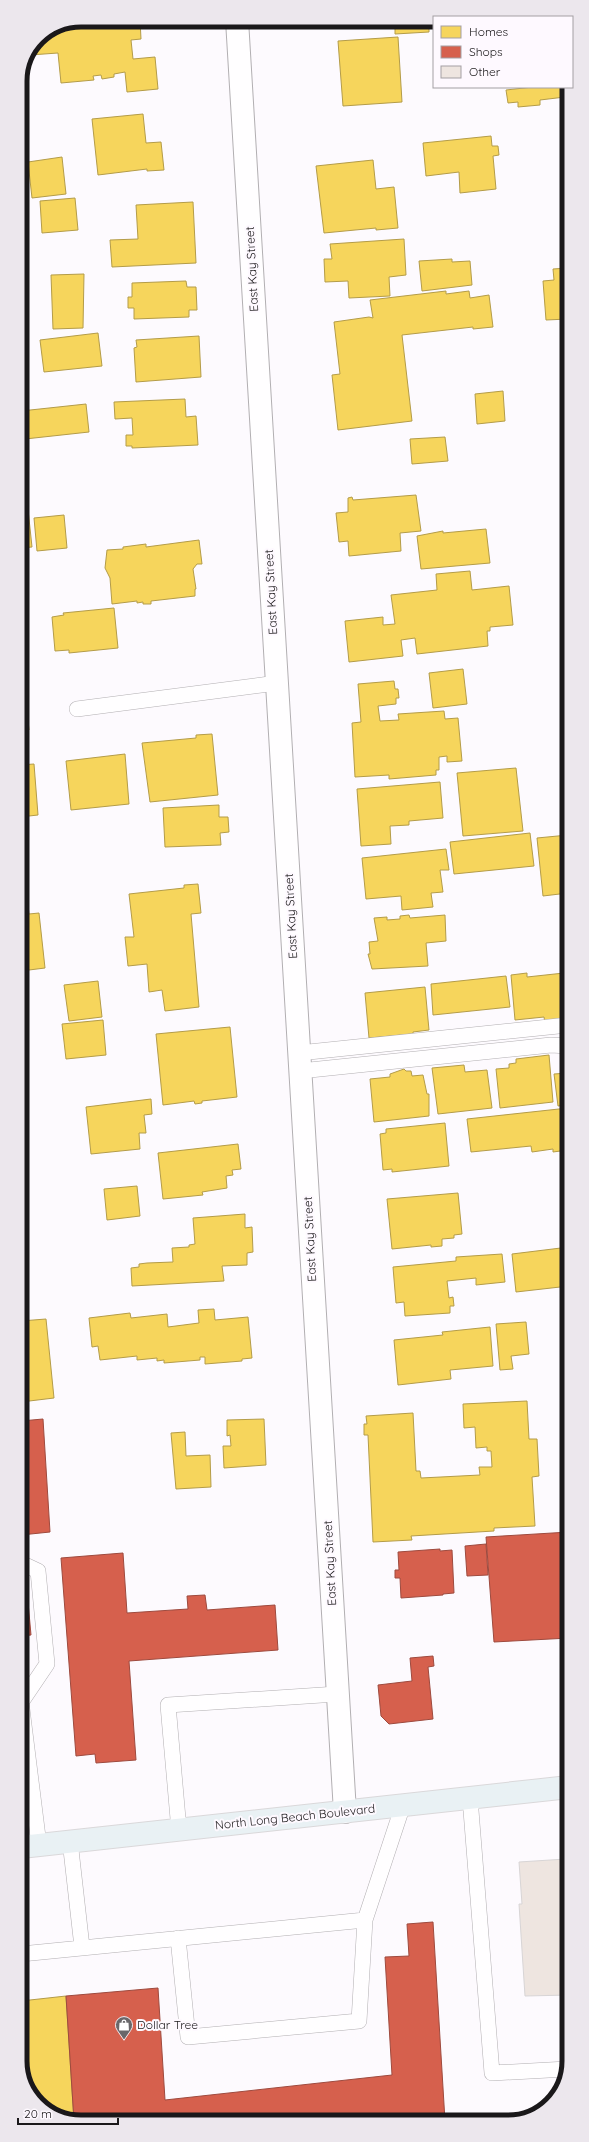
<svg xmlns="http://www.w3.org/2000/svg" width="589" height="2142" viewBox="0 0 589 2142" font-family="Quicksand,sans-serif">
  <rect width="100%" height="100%" fill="#fdfafe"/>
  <path fill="#f6d55c" stroke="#b49c48" d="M80,20h60l1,19 -10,1 2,19 22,-2 3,32 -31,3 -2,-20 -11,2v3l-12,2 -1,-4 -8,1 1,4 -33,3 -3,-30 -28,2 8,-17z
    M395,20h39v5h-5v7l-34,2z
    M398,37l4,65 -59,4 -5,-65z
    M533,87h31l1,10 -25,3v5l-22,2v-5l-10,1 -2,-13z
    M143,114l3,29 15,-1 3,28 -17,1v-2l-49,6 -6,-56z
    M491,136l1,10h6l1,9 -6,1 3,33 -36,4 -1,-21 -33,4 -3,-33z
    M62,157l4,37 -34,4 -4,-36z
    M373,160l3,29 18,-2 4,41 -22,2v-2l-52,5 -8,-67z
    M75,198l3,32 -36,3 -2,-32z
    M193,202l3,61 -84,4 -2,-27 28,-1 -2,-34z
    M404,239l2,36 -17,2 1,19 -41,2 -1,-17 -23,1 -1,-23h8l-2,-15z
    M452,259v3l18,-1 2,24 -50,6 -3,-30z
    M568,268v51l-22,1 -3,-39 11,-1 -1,-11z
    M84,274l-1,54 -30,1 -2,-54z
    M186,281l1,6h9l1,23h-8v7l-55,2v-11h-6v-11h4v-14z
    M446,291v3l23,-3 1,7 19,-3 4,32 -20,2v-2l-71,8 10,86 -74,9 -6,-55 8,-1 -6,-52 35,-5 4,1 -3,-18z
    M98,333l4,33 -58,6 -4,-32z
    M199,336l2,41 -65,5 -2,-34 3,-1 -1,-7z
    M503,391l2,30 -28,3 -2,-30z
    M185,399l1,18 10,-1 2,29 -66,3v-2h-6v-11h7l-1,-17 -17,1 -1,-17z
    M86,404l3,28 -64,7v3h-5v-18h2l-1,-13z
    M445,437l3,24 -36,3 -2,-25z
    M20,481h5l7,66 -12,1z
    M416,495l5,36 -21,2 1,18 -52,5 -1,-15 -9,1 -3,-29 12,-1v-14l4,-1 1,3z
    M64,515l3,33 -30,3 -3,-33z
    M486,529l4,34 -69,6 -4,-33 26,-5v2z
    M199,540l3,24h-5l-4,5 3,20h-1v7l-44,5v3h-8v-2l-6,1v-2l-25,3 -2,-26 -5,-10 2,-18 16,-1v-2l23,-3v3z
    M470,571l2,19 37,-4 4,39 -23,2v4h-3l1,15 -71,8 -2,-16 -14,2 2,16 -54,6 -4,-41 38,-4v8l12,-1 -4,-29 46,-5 -1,-16z
    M114,608l4,40 -49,5v-3l-14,1 -3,-34 12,-2 -1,-2z
    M463,669l4,35 -34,4 -4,-35z
    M20,681h4l5,49 -9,1z
    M394,681l1,8h3l1,9h-3v6l-18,2 2,15 19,-1 -1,-6 46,-3 1,8 13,-1 4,43 -15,1v-6l-8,1v13h-3v5l-47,4v-4l-34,2 -3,-54 9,-1 -3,-38z
    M212,734l6,61 -68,7 -8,-59 54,-5v-3z
    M125,754l4,50 -58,6 -5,-49z
    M34,764l4,51 -18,2v-52z
    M516,768l7,63 -60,5 -6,-63z
    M440,782l3,36 -34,3v4l-19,1 1,18 -30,2 -4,-57z
    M219,805v12h9l1,15 -9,1 1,12 -56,2 -2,-39z
    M530,833l4,33 -80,8 -4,-32z
    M568,835v58l-25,3 -6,-58z
    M446,849l3,21h-9l3,22 -12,1 2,14 -31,3 -1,-14 -35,3 -4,-41z
    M198,884l3,29 -10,1 8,93 -34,4 -3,-21 -13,2 -2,-28 -19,2 -3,-29h9l-5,-43 55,-6v-3z
    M27,896l2,18 10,-1 6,55 -24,3 -1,-74z
    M409,915l1,3 35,-3 1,26 -20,2 2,23 -56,3 -4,-15h2l-1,-12 9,-1 -4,-23 13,-1v3l13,-1v-3z
    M527,973v4l37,-4 4,48 -23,2 -1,-6 -29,3 -4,-45z
    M506,976l4,31 -77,8 -2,-31z
    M98,981l4,36 -33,4 -5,-36z
    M425,987l4,43 -16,2v2l-44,4 -4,-45z
    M103,1020l3,35 -40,4 -4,-35z
    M230,1027l7,70 -35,4v2l-7,1 -1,-3 -31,4 -7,-71z
    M549,1055l4,47 -53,6 -4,-39 13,-1v-4l7,-1v-4z
    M464,1065l1,7 22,-2 5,38 -54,6 -6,-46z
    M404,1069l2,2h5l1,5 11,-1 4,19h2v22l-55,6 -4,-43 20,-2v-3z
    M568,1073v32l-10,1 -4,-32z
    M151,1099l1,15 -8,1 2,18h-7l1,16 -49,5 -5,-47z
    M568,1108v42l-15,2v-3l-21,3 -1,-6 -60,6 -4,-33z
    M445,1123l4,43 -57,6v-3l-9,1 -3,-36 6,-1v-4z
    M238,1144l3,25 -9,1 1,5 -7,1 1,12 -25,4 1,3 -40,4 -5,-46z
    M137,1186l3,30 -33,4 -3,-31z
    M458,1193l4,41 -8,1v3l-12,1v7l-11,1v-2l-39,4 -5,-50z
    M245,1214v14l7,-1 1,25 -6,1v12l-25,1 2,15 -92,5 -1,-18 8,-1v-3l8,-1 26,-1 -1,-14 17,-1v-2l6,-1 -2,-26z
    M569,1247v39l-53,6 -4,-38z
    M502,1254l3,28 -29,3v-7l-29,3 2,17 4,-1 1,9h-4v7l-45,3 -1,-14 -8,1 -3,-36 63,-6v-4z
    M214,1309l1,11 33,-3 4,41 -10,1v2l-37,3v-7h-5v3l-36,3v-3l-7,1v-3l-20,2v-4l-37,4 -2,-14 -6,1 -3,-29 41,-5 1,5 36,-4 1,13 31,-4 -1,-13z
    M46,1319l8,79 -33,4v-81z
    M526,1322l3,32 -18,2 2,13 -13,1 -4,-46z
    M490,1327l3,39 -43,4 1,9 -53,6 -4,-45 49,-5 -1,-3z
    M562,1387h7v106z
    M527,1401l2,38h8l2,37 -7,1 3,49 -41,2v3l-83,5 1,4 -39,2 -5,-107h-4v-11h3l-1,-8 47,-3 3,58h4l1,7 59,-3 -1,-8h13l-1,-16h-4v-4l-11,1 -1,-21 -11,1 -1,-24z
    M264,1419l2,46 -42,3 -1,-22h8l-1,-11 -3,1v-16z
    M185,1432l1,24 24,-1 1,32 -35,2 -5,-56z
    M66,1996l8,125 -34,-14 -19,-33v-73z"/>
  <path fill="#d6604d" stroke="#9e4a3e" d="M43,1419l7,113 -29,3v-114z
    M569,1532v106l-75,4 -8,-105z
    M486,1544l2,31 -21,1 -2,-30z
    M440,1549v2l12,-1 2,43 -11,1v1l-42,3 -1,-20h-5v-8h4l-1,-18z
    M123,1553l4,60 61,-4 -1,-13 18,-1 2,15 68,-5 3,45 -149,11 7,99 -40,3 -1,-9 -19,2 -15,-198z
    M23,1571l5,4 -3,4 1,1 5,55 -10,1v-62z
    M433,1656l1,10 -6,1 5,52 -44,5 -8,-8 -3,-31 34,-4 -2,-23z
    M433,1922l12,199h-371l-8,-125 92,-8 7,112 227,-25 -7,-118 24,-1 -2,-32z"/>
  <path fill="#eee5e0" stroke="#d8d5d6" d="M566,1856h3v139l-44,1 -6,-92h3l-3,-42 47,-3z"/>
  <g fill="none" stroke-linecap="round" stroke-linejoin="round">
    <g stroke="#b2afb2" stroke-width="16">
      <path id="lane" d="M77,709l200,-26
        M299,1053l269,-28
        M300,1071l251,-26 17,1
        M21,1563l17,8 9,93 -25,37
        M21,1701l18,144
        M470,1798l22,275 75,-4
        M179,1830l-11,-125 169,-11
        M70,1841l12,106
        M178,1938l10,99 171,-16 6,-101
        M21,1954l344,-34 38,-115"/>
    </g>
    <g stroke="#b2afb2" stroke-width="24">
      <path id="street" d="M237,20l108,1792"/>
    </g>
    <g stroke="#dad8da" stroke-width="24">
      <path id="primary" d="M21,1847l548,-60"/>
    </g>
    <use href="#lane" stroke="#fffeff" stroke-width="15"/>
    <use href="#street" stroke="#fffeff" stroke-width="22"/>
    <use href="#primary" stroke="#e9f1f4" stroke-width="22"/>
  </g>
  <defs>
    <g id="shop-pin" transform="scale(0.9)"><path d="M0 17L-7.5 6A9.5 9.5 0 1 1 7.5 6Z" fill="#69676a" stroke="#fef9ff"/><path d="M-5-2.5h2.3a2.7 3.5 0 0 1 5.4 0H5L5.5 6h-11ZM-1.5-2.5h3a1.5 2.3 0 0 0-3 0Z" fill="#fff"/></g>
  </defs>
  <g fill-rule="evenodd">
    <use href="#shop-pin" x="124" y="2025"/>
  </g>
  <g text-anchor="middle" stroke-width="4" stroke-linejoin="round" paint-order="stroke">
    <g font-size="12" fill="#1a181a" stroke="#fef9ff">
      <text transform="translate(252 269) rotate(-93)" y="4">East Kay Street</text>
      <text transform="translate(271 592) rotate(-93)" y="4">East Kay Street</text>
      <text transform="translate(291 916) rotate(-93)" y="4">East Kay Street</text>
      <text transform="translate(310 1239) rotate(-93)" y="4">East Kay Street</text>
      <text transform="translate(330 1563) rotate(-93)" y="4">East Kay Street</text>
      <text transform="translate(295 1817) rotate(-6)" y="4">North Long Beach Boulevard</text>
    </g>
    <g font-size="12" fill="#1a181a" stroke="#fef9ff" text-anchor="start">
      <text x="137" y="2029">Dollar Tree</text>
    </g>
  </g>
  <path d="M0 0H589V2142H0ZM81 27H508A54 54 0 0 1 562 81V2061A54 54 0 0 1 508 2115H81A54 54 0 0 1 27 2061V81A54 54 0 0 1 81 27Z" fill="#ece7ed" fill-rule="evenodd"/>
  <path fill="none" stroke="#1a181a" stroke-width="5" d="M81 27H508A54 54 0 0 1 562 81V2061A54 54 0 0 1 508 2115H81A54 54 0 0 1 27 2061V81A54 54 0 0 1 81 27Z"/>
  <rect x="433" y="16" width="140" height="72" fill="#fef9ff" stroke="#a39fa3"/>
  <rect x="441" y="26" width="20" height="12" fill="#f6d55c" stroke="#a39fa3"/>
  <text x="469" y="36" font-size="12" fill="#1a181a">Homes</text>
  <rect x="441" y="46" width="20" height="12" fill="#d6604d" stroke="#a39fa3"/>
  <text x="469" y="56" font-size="12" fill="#1a181a">Shops</text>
  <rect x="441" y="66" width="20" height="12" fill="#eee5e0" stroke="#a39fa3"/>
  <text x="469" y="76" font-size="12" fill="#1a181a">Other</text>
  <path d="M18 2118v6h100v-6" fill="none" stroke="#1a181a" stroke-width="2"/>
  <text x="24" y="2118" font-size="12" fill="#1a181a" stroke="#fef9ff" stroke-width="3" paint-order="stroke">20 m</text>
</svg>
